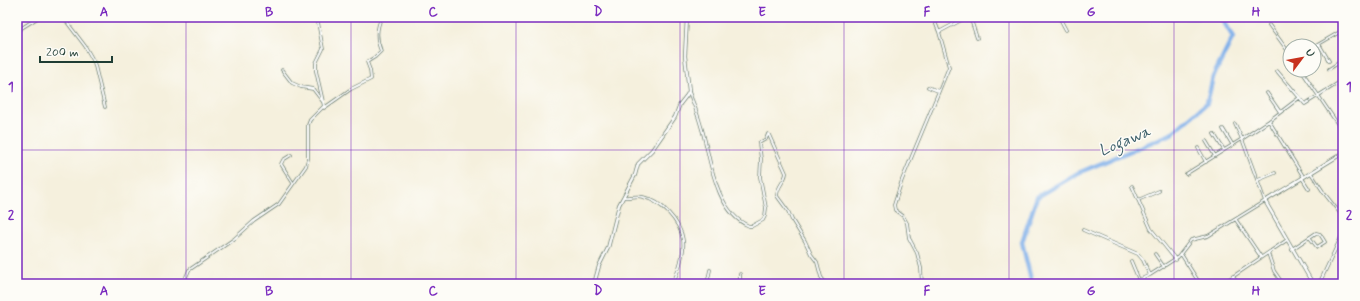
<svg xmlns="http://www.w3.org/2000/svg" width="1360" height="301" viewBox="0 0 1360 301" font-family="Mynerve,sans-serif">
  <rect width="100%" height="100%" fill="#fdfcf7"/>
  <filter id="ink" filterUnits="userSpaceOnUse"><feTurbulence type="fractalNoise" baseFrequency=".025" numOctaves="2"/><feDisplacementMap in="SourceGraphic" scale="8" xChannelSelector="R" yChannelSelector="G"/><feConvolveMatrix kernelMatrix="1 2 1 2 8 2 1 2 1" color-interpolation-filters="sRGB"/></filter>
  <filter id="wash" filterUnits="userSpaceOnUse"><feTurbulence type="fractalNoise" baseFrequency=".012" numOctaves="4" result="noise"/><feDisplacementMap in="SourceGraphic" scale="16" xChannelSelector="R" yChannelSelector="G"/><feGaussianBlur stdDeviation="0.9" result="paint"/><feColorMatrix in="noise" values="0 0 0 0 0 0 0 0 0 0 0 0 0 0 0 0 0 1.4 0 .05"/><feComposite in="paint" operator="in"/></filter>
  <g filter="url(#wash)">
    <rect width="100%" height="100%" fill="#f5f0dd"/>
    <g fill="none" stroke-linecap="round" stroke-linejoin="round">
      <path stroke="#7eafe9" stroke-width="4.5" d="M1186,17h13
        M1032,284l-10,-42 15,-45 41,-24 93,-39 36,-31 6,-26 20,-40 -11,-18 -7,-2"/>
    </g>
  </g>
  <g filter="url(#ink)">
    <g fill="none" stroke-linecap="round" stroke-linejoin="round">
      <g stroke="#6a7c6f" stroke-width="3.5">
        <path id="minor" d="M63,17l22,29 9,16 11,45
          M970,17l7,21
          M1059,17l7,13
          M1269,25l21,29
          M17,31l22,-14
          M939,32l28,-15
          M1319,44l10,17
          M1314,47l29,-17
          M1329,69l14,-9
          M282,70l10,13 9,4 12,2 10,13
          M1301,70l42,62
          M1277,71l28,33 38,-24
          M928,87l10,4
          M689,92c7,17 13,35 17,53 6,27 14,69 43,81h3l11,-6 2,-4 1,-8 -6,-31 1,-18 -2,-16 7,-4 2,-5 1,1 17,38c-1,9 -9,13 -9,23l11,15 4,9 13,21 6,13 6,8 4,15 5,7
          M1267,93l13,19
          M324,108l27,-19 20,-10 -1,-9 -3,-8 8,-5 6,-6c-5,-12 -5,-23 1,-34
          M1269,121l34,55
          M1235,124l7,15 27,-18 30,-23
          M1223,129l9,15
          M1214,134l10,16
          M1206,141l9,15
          M1198,148l8,14
          M291,155l-8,5 -2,4 12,19
          M1311,173l13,20 19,24
          M1302,178l7,11
          M1258,180l17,-7
          M1132,186l19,43 25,31
          M624,197c6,1 13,-2 19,0 18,4 37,24 40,43 2,11 -5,34 -11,44
          M1138,200l21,-9
          M1236,220l25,37
          M1083,230l55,24 5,6 7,15 28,-18 13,-17 17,-4 57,-35 -23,-62 -56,35
          M1292,249l24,-16 4,1 5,8 -8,5 -7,-9
          M1268,253l6,18 9,13
          M1155,254l9,13
          M1181,254l19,30
          M1131,261l8,19
          M740,274v10
          M1233,276l4,8
          M187,284l-1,-7 3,-7 45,-31 20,-18 25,-17 27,-38 2,-7v-34l2,-5 14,-14 -8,-35v-8l7,-14 -6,-32
          M707,284l3,-14
          M922,284l-1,-16 -4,-15 -8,-15 -2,-15 -4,-7 -8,-6 -1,-5 8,-25 47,-113 -10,-35 -6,-15
          M1130,284l20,-9
          M1222,284l65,-44
          M1319,284l24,-51"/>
      </g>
      <g stroke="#6a7c6f" stroke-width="4">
        <path id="tertiary" d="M594,284l5,-18 9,-18 11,-43 16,-30 3,-11 14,-14 23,-33 5,-13 7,-9 2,-4 -4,-35 2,-39
          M1313,284l-48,-83 78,-48"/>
      </g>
      <use href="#minor" stroke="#fff" stroke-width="2"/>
      <use href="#tertiary" stroke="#fff" stroke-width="2.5"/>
    </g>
  </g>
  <path fill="none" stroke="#7b2cbf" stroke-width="1" stroke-opacity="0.55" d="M186,17v267M351,17v267M516,17v267M680,17v267M844,17v267M1009,17v267M1174,17v267M17,150h1326"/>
  <g text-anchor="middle" stroke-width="3" stroke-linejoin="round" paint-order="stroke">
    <g font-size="16" font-style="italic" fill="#3c5f6a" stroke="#fdfcf7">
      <text transform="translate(1124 140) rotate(-23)" y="6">Logawa</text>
    </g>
  </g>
  <rect width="1360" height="301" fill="none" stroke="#fdfcf7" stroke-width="44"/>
  <g transform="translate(1302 58) rotate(58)"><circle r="19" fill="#fdfcf7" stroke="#a4b0a9"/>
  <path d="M0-3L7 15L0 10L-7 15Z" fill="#c8321e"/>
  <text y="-6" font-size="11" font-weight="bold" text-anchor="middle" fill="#1f3d34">U</text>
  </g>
  <path d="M40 56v6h72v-6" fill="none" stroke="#1f3d34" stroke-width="2"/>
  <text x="46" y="56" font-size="12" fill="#1f3d34" stroke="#fdfcf7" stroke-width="3" paint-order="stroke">200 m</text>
  <rect x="22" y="22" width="1316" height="257" fill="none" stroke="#7b2cbf" stroke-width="1.5"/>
  <g font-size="13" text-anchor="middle" font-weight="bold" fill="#7b2cbf">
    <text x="104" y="16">A</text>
    <text x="269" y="16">B</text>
    <text x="433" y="16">C</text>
    <text x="598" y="16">D</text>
    <text x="762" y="16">E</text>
    <text x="927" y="16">F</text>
    <text x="1091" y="16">G</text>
    <text x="1256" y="16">H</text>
    <text x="11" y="91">1</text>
    <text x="1349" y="91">1</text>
    <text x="11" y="219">2</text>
    <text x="1349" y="219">2</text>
    <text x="104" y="295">A</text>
    <text x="269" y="295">B</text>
    <text x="433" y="295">C</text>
    <text x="598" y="295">D</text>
    <text x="762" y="295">E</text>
    <text x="927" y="295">F</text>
    <text x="1091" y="295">G</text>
    <text x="1256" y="295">H</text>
  </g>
</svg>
